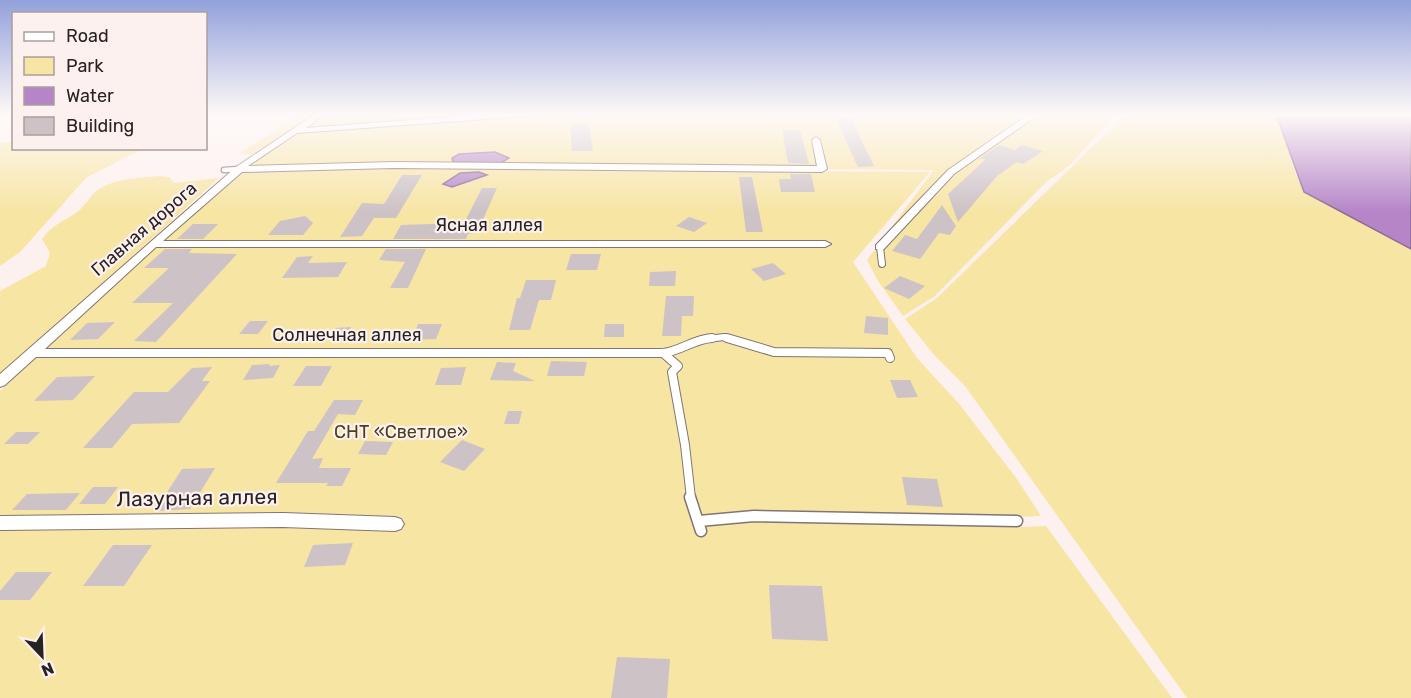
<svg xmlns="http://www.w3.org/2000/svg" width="1411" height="698" viewBox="0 0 1411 698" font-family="Rubik,sans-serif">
  <rect width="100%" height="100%" fill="#fdf1ef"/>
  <path fill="#f7e5a4" d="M303,114h13l-66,41 -10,-2z
    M318,114h798l-46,51 -25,18 -110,113 -32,20 -25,-35 -11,-21 67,-90 -485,-4 184,4 297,2 -77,90 64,96 43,47 57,74 24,37 -26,1 7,10 24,-1 126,172h-1172v-307l245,-227z
    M1126,114h148c14,23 15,51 29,73 7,12 90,49 108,62v449h-224l-222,-312 -30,-30 -30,-37 32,-21z
    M13,141l1,7 129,1 -56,28 -67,75 -20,14v-123z
    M160,176l9,1 5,6 45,-5 -219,198v-85l46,-25 4,-13 -8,-14c10,-14 20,-17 34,-26 8,-6 12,-14 19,-21 17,-14 44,-14 65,-16z"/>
  <path fill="#b585c8" stroke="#8b6896" stroke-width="1.5" d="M1274,114h137v135l-107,-57 -24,-67z
    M495,152l14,6 -8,5 -48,-1 -1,-4 7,-4z
    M479,172l8,3 -35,12 -9,-3 17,-11z"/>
  <path fill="#cdc2c6" d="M834,114h11l6,5 23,47 -16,1z
    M589,124l4,27h-21l-2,-26z
    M782,130h18l9,34 -21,-1z
    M999,145l16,5 7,-5 21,6 -20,13 -6,-2 -20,14 -39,46 -10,-28 38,-35h-7z
    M790,174h21l4,18h-34l-2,-13h12z
    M402,175h20l-26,43h-22l-12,18 -22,1 22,-34 22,1z
    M739,177h13l11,55h-17z
    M482,188h15l-20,45 -9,1 -2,5h-73l8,-14 63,-2z
    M942,205l14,21 -6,9 -11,-2 -19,26 -28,-8 13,-16 12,4z
    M305,216l8,7 -10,12h-35l12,-14z
    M689,217l18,6 -13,9 -18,-6z
    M193,224h25l-15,15h-26z
    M165,249h27l-3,4 48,1 -81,88 -22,-1 39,-38h-41l37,-35h-25z
    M386,249h40l-18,39h-18l15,-26 -26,-2z
    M571,254h30l-4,16h-31z
    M313,256l-5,7 39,-1 -9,15 -56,1 15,-21z
    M773,263l13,11 -22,7 -13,-12z
    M676,271l-1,15h-26l1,-14z
    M900,276l25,10 -16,13 -25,-11z
    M526,280h30l-5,20h-12l-9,30h-21l8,-32h3z
    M666,296h28l-1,20h-11l-1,20h-19z
    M866,316l22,2v17l-24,-2z
    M250,321h18l-10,13h-19z
    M115,322l-17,17 -28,1 17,-17z
    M418,324h24l-6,15 -24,1z
    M605,324h19v13h-20z
    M351,327l-6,12 -16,1 7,-12z
    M551,361l36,1 -3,14h-37z
    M497,362l19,1 -3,8 22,10 -45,-1z
    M270,364l-1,2 11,-1 -7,13 -30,2 9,-15z
    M306,366h26l-11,20h-28z
    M212,367l-10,14h8l-31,42 -47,1 -20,24h-29l51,-56h34l24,-24z
    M466,367l-5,18h-26l6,-17z
    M95,376l-22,24 -39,1 23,-24z
    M890,380h20l8,17 -21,1z
    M334,400h29l-8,15 -17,-1 -26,45 11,-1 -4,10h32l-9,18h-16l2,-3h-52l32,-52h6z
    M508,411h14l-3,13h-15z
    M16,432h24l-12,12h-24z
    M462,440l23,9 -21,22 -24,-9z
    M365,441l28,1 -7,13 -28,-1z
    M215,468l-25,41 -35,2 27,-42z
    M902,477l35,2 6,28 -36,-2z
    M93,487h25l-13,17h-26z
    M80,493l-14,17h-54l15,-16z
    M353,543l-8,22 -41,2 9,-22z
    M113,545h39l-28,41h-41z
    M16,572h36l-22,28h-30v-9z
    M769,585l53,1 6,55 -56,-2z
    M617,657l53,2 -3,39h-56z"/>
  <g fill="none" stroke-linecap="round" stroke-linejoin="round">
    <g stroke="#807574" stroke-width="7">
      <path id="lane-far3" d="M224,170l15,-1"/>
    </g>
    <g stroke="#807574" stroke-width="8">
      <path id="lane-far2" d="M880,247l2,17
        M699,340l25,-3 8,3"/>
    </g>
    <g stroke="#807574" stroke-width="10">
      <path id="lane-far1" d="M727,338l47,14 114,1 2,5
        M663,353c18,-2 31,-14 49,-15
        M663,353l15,13 -6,6 13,73 6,53"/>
    </g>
    <g stroke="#807574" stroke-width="13">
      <path id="lane" d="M690,497l11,34
        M699,521l55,-5 263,5"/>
    </g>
    <g stroke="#807574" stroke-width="2">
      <path id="street" d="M315,114h10l-19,14 181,-14h44l-4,2 -230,17 -49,33 145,-4 424,4 -5,-26 4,-3 4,3 7,29 -5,3 -429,-4 -151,4 -79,69h662l6,3 -6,3h-669l-111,102h618l7,4 -7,4h-627l-31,28 -5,2v-13l236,-207z
        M1029,114h10l-85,60 -70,75h-8v-4l72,-75z
        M283,513l112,4 6,2 3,5 -3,5 -6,2 -112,-4 -283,3v-14z"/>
    </g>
    <use href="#lane-far3" stroke="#fff" stroke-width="4.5"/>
    <use href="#lane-far2" stroke="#fff" stroke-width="6"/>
    <use href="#lane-far1" stroke="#fff" stroke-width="8"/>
    <use href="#lane" stroke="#fff" stroke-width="10"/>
    <use href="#street" fill="#fff" fill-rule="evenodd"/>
  </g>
  <linearGradient id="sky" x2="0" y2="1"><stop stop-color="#93a1db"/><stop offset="0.54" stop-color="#fef9f8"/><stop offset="1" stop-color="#fef9f8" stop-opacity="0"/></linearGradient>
  <rect width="1411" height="212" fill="url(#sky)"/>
  <g text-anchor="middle" stroke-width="4.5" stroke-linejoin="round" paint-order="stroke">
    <g font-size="18" fill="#282323" stroke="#fdf1ef">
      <text x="489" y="231">Ясная аллея</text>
      <text transform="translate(144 229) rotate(-41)" y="6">Главная дорога</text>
      <text x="347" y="341">Солнечная аллея</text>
    </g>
    <g font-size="18" fill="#493f1a" stroke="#fdf1ef">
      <text x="401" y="438">СНТ «Светлое»</text>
    </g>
    <g font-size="21" fill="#282323" stroke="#fdf1ef">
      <text transform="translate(197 498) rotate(-1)" y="7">Лазурная аллея</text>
    </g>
  </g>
  <rect x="12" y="12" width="195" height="138" fill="#fdf1ef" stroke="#a89f9d" stroke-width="1.5"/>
  <rect x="24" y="32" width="30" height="9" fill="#ffffff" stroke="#a89f9d" stroke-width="1.5"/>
  <text x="66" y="42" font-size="18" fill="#282323">Road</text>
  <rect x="24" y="57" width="30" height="18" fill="#f7e5a4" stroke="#a89f9d" stroke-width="1.5"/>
  <text x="66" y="72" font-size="18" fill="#282323">Park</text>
  <rect x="24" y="87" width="30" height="18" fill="#b585c8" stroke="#a89f9d" stroke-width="1.5"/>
  <text x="66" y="102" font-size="18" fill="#282323">Water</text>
  <rect x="24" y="117" width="30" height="18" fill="#cdc2c6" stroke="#a89f9d" stroke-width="1.5"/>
  <text x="66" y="132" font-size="18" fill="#282323">Building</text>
  <g transform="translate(42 656) rotate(157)" stroke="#fdf1ef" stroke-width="4.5" paint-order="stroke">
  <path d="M0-4.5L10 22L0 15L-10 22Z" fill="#282323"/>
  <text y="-9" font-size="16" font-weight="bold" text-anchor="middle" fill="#282323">N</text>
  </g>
</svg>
